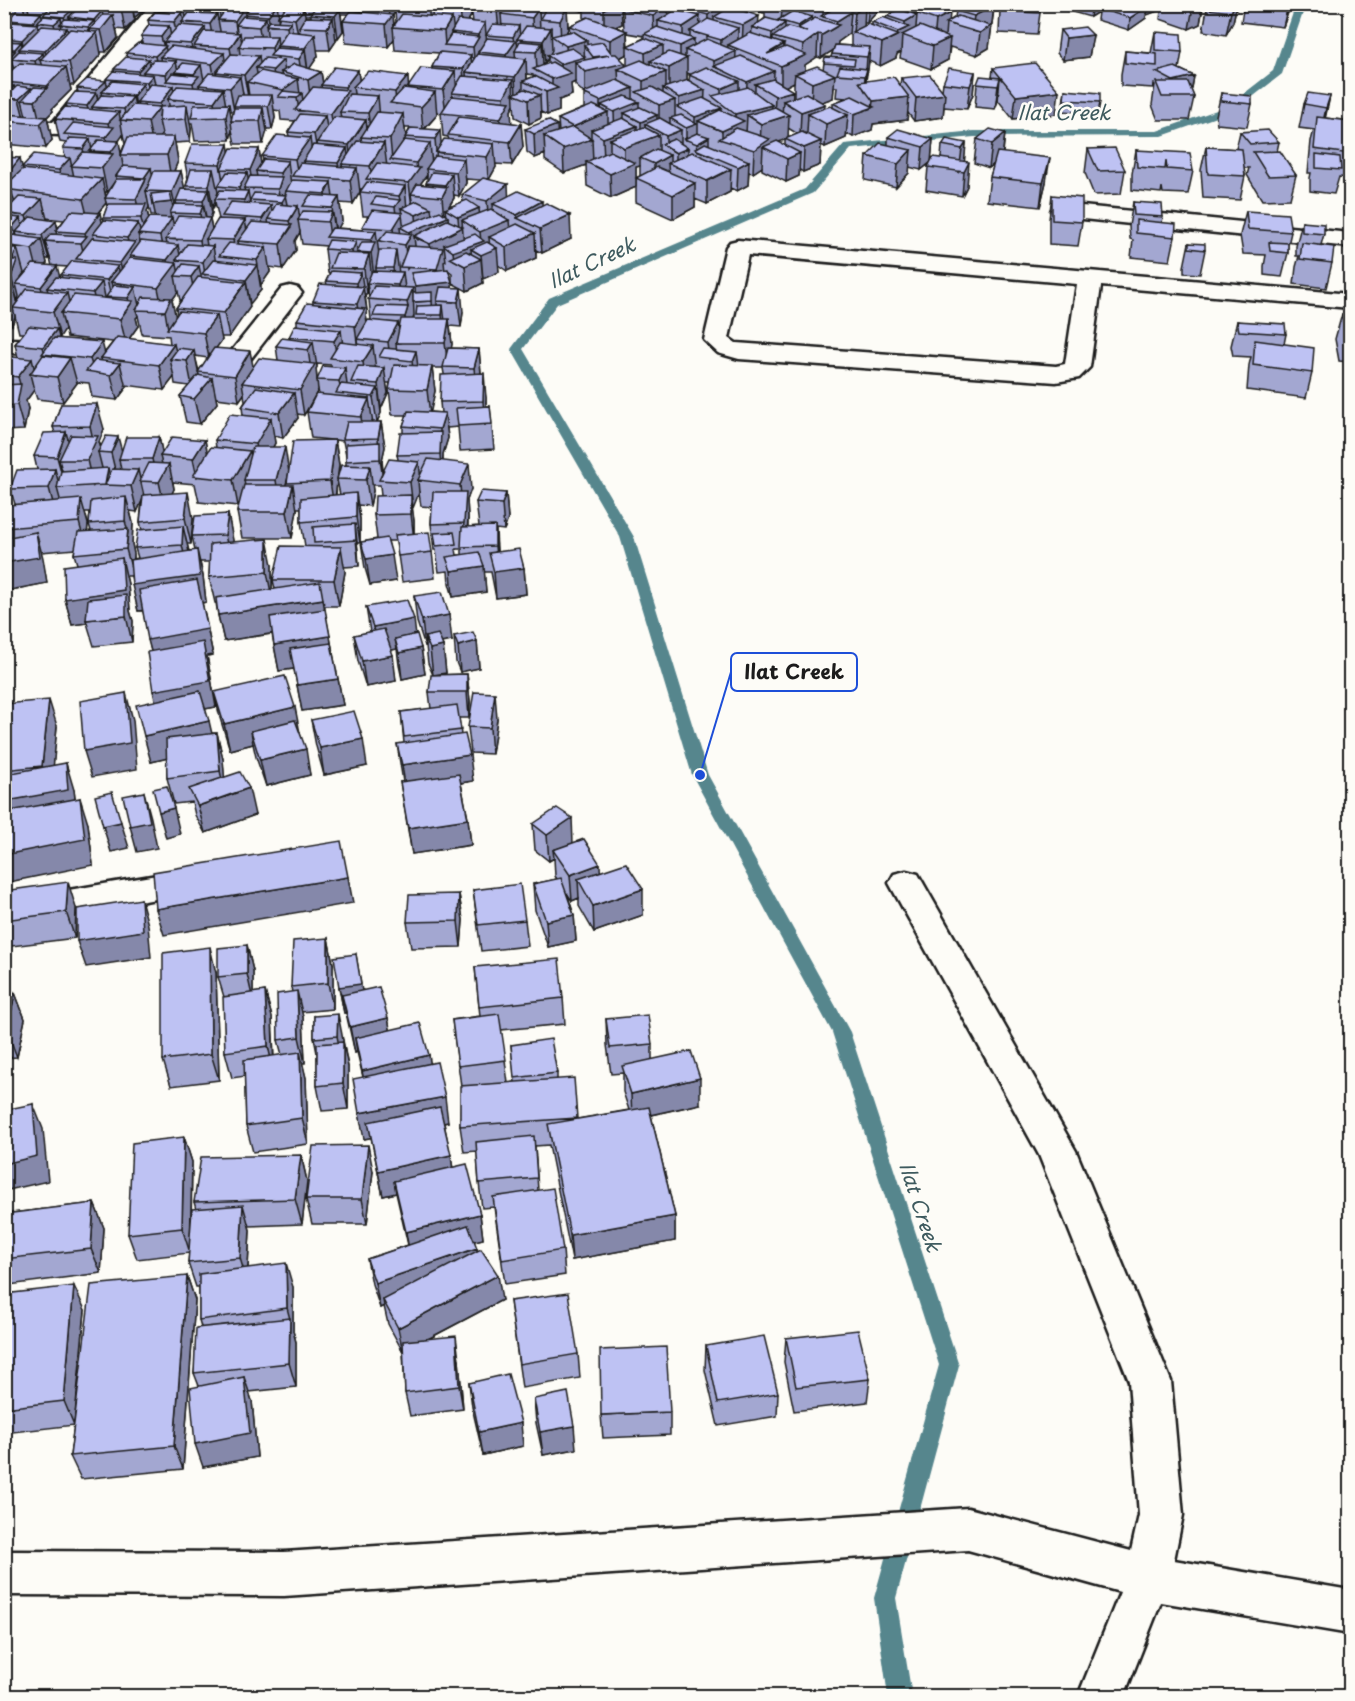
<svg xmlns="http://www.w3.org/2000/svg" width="1355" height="1701" viewBox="0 0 1355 1701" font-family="'Playpen Sans',sans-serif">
  <rect width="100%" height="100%" fill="#fdfcf7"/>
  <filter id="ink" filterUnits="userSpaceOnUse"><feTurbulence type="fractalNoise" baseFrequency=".0167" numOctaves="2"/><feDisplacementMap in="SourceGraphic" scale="12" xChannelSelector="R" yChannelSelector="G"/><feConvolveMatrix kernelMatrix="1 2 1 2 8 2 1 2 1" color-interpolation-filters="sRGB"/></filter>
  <g filter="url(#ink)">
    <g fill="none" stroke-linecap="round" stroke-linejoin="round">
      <path fill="#56868d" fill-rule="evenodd" d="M1296,4h10l-24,70 -46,36 -74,26 -188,1 -123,12 -38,44 -256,111 -34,45 111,188 74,238 142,257 109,333 -63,233 16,98h-24l-14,-98 65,-233 -107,-333 -140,-257 -72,-238 -109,-188 38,-51 256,-109 39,-45 130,-13h183l71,-25 45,-35z"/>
      <g stroke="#1c1c1c" stroke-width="5">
        <path id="street" d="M151,4h19l-104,129 -7,2 -55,-2v-12l49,1z
          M1062,204l288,29v14l-296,-31 -3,-5 3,-5z
          M738,240l612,54v14l-249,-22 -11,81 -11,11 -23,4 -317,-23 -21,-6 -14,-13 22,-93 4,-5zM748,255l329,29 -12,80 -9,2 -320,-23 -7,-5z
          M290,286l8,2 4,5 -4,5 -59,76 -9,3 -9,-3 -4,-5 4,-5 61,-76z
          M4,339l56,1 9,2 3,5 -3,5 -9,2 -56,-1z
          M198,868l12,3 5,9 -5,9 -206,38v-26z
          M906,871l12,3 158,277 95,230 12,134 -9,45 176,30v44l-189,-32 -37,94h-46l42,-104 -152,-42 -684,46 -280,-1v-44l280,1 684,-44 163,43 8,-36 -10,-134 -90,-226 -150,-272 5,-9z"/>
      </g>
      <use href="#street" fill="#fdfcf7" fill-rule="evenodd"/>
    </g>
    <path fill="#a3a7d1" stroke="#1c1c1c" stroke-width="1.5" fill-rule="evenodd" d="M4,4h140v5l-10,9 1,2 -10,10 -9,-1 2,9 -12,14h-5v2l-27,31h-4l1,5 -19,19 1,2 -6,6 5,23 -6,8 -42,-4v-124l4,5v-5l1,-2h-5z
      M160,4h87l-1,1 1,6 2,-2 -1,-5h84l-3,4h4l-1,-4h222v2l13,1 1,22 -1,3h3l-1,-6 15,-7v-9l-2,1 -24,-7h108l2,11v-11h75v3l-4,3 20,13 6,-5v-5l-18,-2v-7h131l-1,8 -10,11h-3v3l8,-1v-3l14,-4 1,-2 11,-6v-3l47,4 4,10 6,-4 1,-6 7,-5v-2h77v9l-3,22 -38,-2 1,-23 -6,-1 -5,39 -12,7 -27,-8 -2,13 -17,9 -31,-11 1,-6 -4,2 -1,4 -16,8 -11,-5 -3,20 34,4 1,-7 41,12 1,-7 32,-11 -2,22 -6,15 -23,-2 -1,10 -29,4 -6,-8 -1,7 -34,4 -1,6 -19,7 -6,-3 -1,4 -21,9 -4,-2 -1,20 -17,7 -3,-2 -1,6 -13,6 -24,-12v-3l-9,6 -4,-1 -1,13 -11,6 -7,-3v4l-23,12 -12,-5v8l-22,12 -37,-17v-24l4,-2v-10l-4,1v20l-25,11 -24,-12 -1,-21 -22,8 -19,-13v-6l-10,4 -8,-6 -2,-23 34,3 -1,-13 26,-11v-15l-9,-8v-3l-4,2 1,11 -13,5v11l-12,4 -6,-3v6l-12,6 -14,-7 -1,-13 -3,7v12l10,1 2,23 -11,18 -17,-1 1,3 -7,13 19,16 34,9 29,34 -29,14 -6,-3v8l-29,13 -9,-6 1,7 -17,7 1,4 -16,8 -15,-8v-10l-4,-3 4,18 11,24 -2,15 -11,-1 2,18 -1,4 28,1 2,24 5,25v8h4l4,43 -34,2 -2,-24 -11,1 1,10 -5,16v7l28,28 -4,11 1,17v10l11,-1 -3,-24 30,-9 2,26 -4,11 -8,-1 1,23 27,16 2,26 -30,4 -5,-26h-7l2,20 -33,5 -4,-14 -1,-12 -9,1 -3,-22h-2l-3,-26 1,-17 -11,-1 -2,-13 -7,15 2,13v12l18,19 3,26 -33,4 -6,-41h-8l8,40 -26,4 -5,-17 -4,-26 16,-3 -3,-24 7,-19 -1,-11h-8l1,6 -3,15 -12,-1 2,14v24h-3l2,23 -15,1 1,5 -6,34h-15l19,99 -41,6 -8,-42 -15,2 -7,-37 -48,7 -6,-26 -2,-12h-1l-6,-26 1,-15h-10l3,14 3,26 -4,1 11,52 -6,1 9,51 -11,2 6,24h6l6,26 1,18 31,38 -50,18 -10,-18 -3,-13 -18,2 -7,-26v-20l-16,4 4,-61 -4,-50 -8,-40h-5l-7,-35h-5l2,8 2,27 3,10 -1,21 -38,4 -7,-23 -15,2 -7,-26 12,-35 -3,-10 1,-5 -34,3 6,31 -42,8 3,-54 -3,-9 10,-24 -5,-15 27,-20 -3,-13 21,-23 -2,-6 8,-23 43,25 -5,13 2,4 21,4 37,-13 3,16 43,-13 2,13 9,-5 -1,-8 28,-25 -1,-8 3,-5 -1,-8 -5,7 -23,-3 1,5 -17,21 -14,-2 -6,-26 9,-10 -14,-2 -1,-7 -10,13 -38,-5v3l-9,12 -25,-3 -3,-14 -13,-1 1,1 -14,19 -26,-3 -3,-9 -8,11 2,8 -4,21 -20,1v-75l14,2 -3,-14 8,-11h-4l-4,-17 -3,9h-8v-168l19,10 42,-10 -2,-9 3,-5 -6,-1 -5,-23 12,-12 -1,-3 12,-12 -1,-4 29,-7 1,6 -1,-8 8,-8v-2l13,-12 -1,-4 17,-10 -2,-7 8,-11 -1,-5zM796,7h3v6l-4,-1zM621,11h2l1,19 -9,-3 7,-3zM395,12l1,10 -2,3 -1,-10zM341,14h7l-5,7 3,22 42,4 6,-8 1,11 44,3 -7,14v2l-23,16 -50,-5 -1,-10 -35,13 -2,-11 -12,-3 9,-13 -1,-6h13l6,-9v-3h2l5,-7zM471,14h1l1,8 -5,-1 3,-5zM305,15h6v2h-6zM627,33l17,3v2l-16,8zM849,34l2,1v11l-14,-1 1,-3zM833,50l-2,7 -7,6 -1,6 -18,2v-6l12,-8 4,1zM627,54v11l-1,1 -6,-8zM548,58v5l-5,2v-2h2zM687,73l3,1 -1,6h-2zM527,74l6,1v2l-6,2zM794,82v16h-1l-7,-12zM834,87h3l-1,10 10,1 -13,5v4l-9,1 -2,-6 11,-4zM274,110l6,1 1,9 14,1 -7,11 1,4 -27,20 1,5 -2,3 -2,-15 -30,3 -1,-8 -43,19 3,16 -2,7 1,3h-3l-3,-18h-7l4,-10 -3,-18 15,-1 1,-13 -1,-6h2l3,18 35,-1 2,-10 3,14h28l4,-15h5l3,-11zM230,111h4l-3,8zM437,112l4,1 2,23 5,1 1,3 -7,3 -17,-14 12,-14zM405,128h5l-4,8zM788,128l10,6 -10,4zM123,135l2,8 -4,10 -3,-12zM785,139v6l-7,-3zM427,175v5l-1,5h-5v-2zM466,179l15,1 -19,15 1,7 -14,5 5,-9v-3l5,1 7,-13zM112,186l-6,11 -1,-5h2zM360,189h2l-2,3 3,24h5l-6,11 1,3 -25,-2 4,-7 -2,-18 13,1 7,-12zM215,202l4,17 -7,10 -2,-10 2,-6v-4h1zM106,203l1,4 -4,11 1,3 -2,1 -4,-9zM149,207l2,8h4l1,2 -7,2 -2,-8zM46,218l18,2 -6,8 -2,-7 -9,-1zM300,232l2,12 24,2 -1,3 3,24h2l-4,8 1,4 -14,16v2l-16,17v6l-8,11 1,2 -14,7 2,14 -25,6 -37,-18 6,-8 -1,-3h8l21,-30 -1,-3 12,-14v-5l9,-13v-5l13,2 13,-19 -1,-9zM50,258l2,8 16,1 -7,8 1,3h-2l-15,-13 2,-2 -1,-4h3zM368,290l3,30 -4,2 -1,-8 1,-3 -2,-17h2zM178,292l2,8h1l-5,8 1,6 -2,3 -3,-17zM138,316l4,18 27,2 1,8 -41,-5 9,-13 -2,-8zM65,329l2,8 46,5 -8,10 -46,-14v-2zM195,356l13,2 -9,13zM317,364l14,1 1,2 -15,12 -1,-10 1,-2zM432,368h11l1,6 -4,28 1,11 -11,-1 5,-21zM386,383h4l-1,6 3,26h15l-4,11v7l-6,22 1,4 -15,11 -1,-10 3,-13 -4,-25h-4l4,-9v-4l7,-16zM318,390l1,4 -12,18 4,26 21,2 -43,30 -16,-23 2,-4 -1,-7 9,2 15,-20 -1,-4 7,1zM335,440l8,1 3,15v9l-8,13 1,-13zM337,480l3,15h-4zM173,482l22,2 4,18 39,4 -1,6 5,26h50l5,-28v-2h4v14l4,24 -32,34 2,9h-3v-24l-39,-23 -5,-28 -36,22 3,14 -6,1 -2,-7h4l2,-26 -21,-25 2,-4zM142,500l-2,22 2,8 -7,18 3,10 -4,1v-5l-2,-10 1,-21 -3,-12 7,1zM85,512h5l-1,12 2,7 -4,1 1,-8zM456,549h6v6h-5z
      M1066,4h94v6l-14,5v3l-17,12 -32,-10 1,-8 -8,5 -25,-7z
      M1162,4h75l-4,18 -7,13 -23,-4 4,-22 -4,-1 -3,16 -11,5 -29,-10z
      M1244,4h47l-8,23 -42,-5z
      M1060,30l33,5 -4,22 -26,3 -6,-7z
      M1155,32l27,20 -3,17 15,7 -2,12h-2l4,9 -5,23h-31l-6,-15 3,-20 -1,-1 -1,4 -32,-2v-12l4,-23 26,2z
      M993,68l63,46 -43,5 -15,-19 -3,9 -20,-2 2,-23 15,-6z
      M1065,90l35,12 -2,12 -36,-3z
      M1221,93l31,11 -5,23 -30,-3 -1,-8z
      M1330,96l-5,22 25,3v57l-11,-1 -5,17 -24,-3v-13l1,-5h-3l3,-32 3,-11 -15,-2 5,-24z
      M1350,99v19l-2,-1 1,-11z
      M1240,132l39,10 -2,9 19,24 -6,24 -28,1 -15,-25 2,-7h-4l-1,-1 1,9 -5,24 -37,-2 -2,-28 5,-23 30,2z
      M1005,133l-2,20 43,29 -6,25 -53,-6 3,-24 4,-13 -5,4 -15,-5 3,-24z
      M888,137l45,2 -2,22 10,-3 1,-13 24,-2 -2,18 3,25 -5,10 -36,-6 2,-23 2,-4 -9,7 -12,-3v6l-13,14 -31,-7 2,-24 21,-11z
      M1088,149l37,21 -4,24 -27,1 -9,-22z
      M1136,150l57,21 -5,23 -25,-1 -1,-6 -1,6 -29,-3v-16z
      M1052,195l30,27 -4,24 -29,-2v-25z
      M1133,202l30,15 -1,6 13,14 -5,24 -39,-4 2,-17 -3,-1 -1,-13z
      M1246,211l45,21 -3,13v8l-6,24 -18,-2v-9l2,-11 -23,-1 -3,-19z
      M1302,222l22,12 -3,11 11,18 -6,25 -32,-4 2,-17 3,-11h-3v-10z
      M1350,228v63l-7,-1 4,-48z
      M1189,243l16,7 -5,24 -16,-1v-6z
      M1342,314h8v48l-11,-1 -4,-22z
      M1237,321l49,13 -2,10 28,29 -6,25 -59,-8 2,-25 2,-8 -18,-1 -2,-10z
      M414,596l38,45 -11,2 2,3 3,27 -12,2 33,-1 3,27 -1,17h-10l2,17 12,46 -12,2 7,36 3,26 -59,9 -12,-72h3l-6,-38 7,-1 -3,-31 30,-3 -2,-17 4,-17 -5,-12 -2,-17h-1l-8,-24z
      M366,607l50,28 5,13 4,26 -23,5 -3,-14 -2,-16 -6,1 5,31 -30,6 -8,-26 -4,-26 16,-3z
      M454,636l23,5 2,27 -19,4 -4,-10z
      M214,692l86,41 10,42 -44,11 -10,-29 -3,-13 -23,6 -10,-32z
      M4,704l53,22 -4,40 21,24 1,9 13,25 5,41 -83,-54 -3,-14h-3z
      M497,719l-5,35 -21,-1 -3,-26z
      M311,720l56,46 -43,9 -8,-29z
      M1350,804v20l-1,-14z
      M533,824l40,19 70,72 -49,17 -15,-26v-8l-7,3 -5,-8 7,22 2,26 -28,6 -13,-37 -2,-26 24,-5 -2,-3 -1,-18 -5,3 -14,-11z
      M473,890l52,30 3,26 -47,5z
      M4,891l72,17 -1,30 -71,9z
      M459,894l4,26 -2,27 -50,1 -4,-26z
      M328,938l5,26v45l-32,3 2,5 2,46h-3l4,15 2,66 -55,8 -7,-26 -1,-50 -13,2 -7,-26 -1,-55 -6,-20 29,-32 6,26v22l12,-2 7,26 2,39 8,-1 -4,-15 14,-48 -1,-5z
      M475,967l88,31 2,26 -64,6 7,53 7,-1 -4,-37 46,28v6l20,40 52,-9 -6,-18v-19l-12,1 -4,-29 -1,-26 46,25v15l48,45 -49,11 24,101v25l-103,19 -23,-115 -14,1 3,44 25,60 2,25 -60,9 -11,-77 -12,1 -3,-25 -2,-32 -13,1 -4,-26 1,-40 -9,-66 28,-4z
      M216,973l3,107 -48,6 -8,-26z
      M339,987l24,3 25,28 2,12 39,25 1,9 18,58 -4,1 9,45 27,46 3,25 -9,2 3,10 25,49 -74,39 31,21 4,49 -53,7 -5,-23 -2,-41 -15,-28 -4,-18 -4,2 -8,-24 -5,-25 41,-14 -12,-52 -13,3 -12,-59 -7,2 -1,-62 -6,-25 -2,1 -9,-40h-2z
      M15,993l10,26 -8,38 -13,1v-64z
      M314,1016l29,24 5,27v42l-26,2 -5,-25v-33l-3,-15z
      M184,1137l8,25 -1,67 5,-20 -2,-7 107,-47 6,26 -5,43 -53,2 1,4 -2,38 45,19v44l3,11v45l-47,5 3,9 5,56 -54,10 -4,-81 -5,-13 7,-46 -2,-7v-33h-3l-8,-24 1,-10 -52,6 -9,-25z
      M373,1171l-6,53h-55l-6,-25z
      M94,1203l10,25 -3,45 -92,12 -5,-10v-61z
      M187,1276l8,24 -12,169 -102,10 -11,-23 4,-31 -70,8v-139l81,16 -8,85z
      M510,1301l68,53 2,24 -58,10z
      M786,1338l84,41 -3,23 -73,9 -10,-49z
      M706,1346l72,47 -1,23 -59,10 -13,-56z
      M469,1383l54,63 -40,9 -11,-48z
      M534,1399l42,50 -33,6 -7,-32z
      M670,1412v23l-67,3 -2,-23z"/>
    <path fill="#8588aa" stroke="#1c1c1c" stroke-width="1.5" fill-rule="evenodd" d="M23,4h4l3,12 -4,4z
      M60,4h5l2,10 5,-4 1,8 -4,-1 2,8h-5l-2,-8h-5l-3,-9z
      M98,4l-6,2 3,13 7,-8 3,14 8,-10 5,23 -12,14 -5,-22 -5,-1 -2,-9 -5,-1 -3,-14z
      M124,4h8l3,16 -10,10 -4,-22z
      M132,4h12v5l-10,9z
      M193,4h6l-7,6 3,13h-8l-2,-10z
      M226,4h2l3,17h-10l-2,-9z
      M243,4h4l-1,1 1,9h-2l1,12 -10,-1 2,12 2,-4 3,15 -4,-1 2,14 -7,10 -4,-23 7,-10 -2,-17z
      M277,4l2,14 -1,-1 1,9h-9l-2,-10z
      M290,4h7l-6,9z
      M322,4h10l-8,12z
      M357,4h4l1,5 -4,6z
      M388,4h6l1,8 -2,3 1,12h-1l1,12 -6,8 -2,-23 3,-5z
      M428,4h8l-5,2 2,14 -3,4z
      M462,4h8l1,12 -9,14 -2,-22z
      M502,4h12v9l-13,1 1,14 -3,4 -2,-22z
      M582,4h2v6l-2,1z
      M616,4h5l1,20 -18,8v-23z
      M647,4h19v3l2,-1v17l-10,-2v14l-4,2 -1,-21z
      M722,4h21v3l-16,10h-13v15l-7,5 1,-22z
      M788,4h3v19l-10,-2 1,-11z
      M792,4h4v5l-4,10z
      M823,4h8l-3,3 -1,11 -4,-1z
      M869,4h9l-1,8 -10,11z
      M1092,4h16l-9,5 -1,3 -8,5z
      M1149,4h11v6l-13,5z
      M1199,4h4l-3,20 -11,5 4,-22z
      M1232,4h5l-4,18 -7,13 5,-23 2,-3 -3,4z
      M1289,4h2l-8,23 5,-22z
      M865,5l-1,23 -11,4 2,-19z
      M994,6l-5,42 -12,7 3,-22 -8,-2 2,-15z
      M567,7l1,22 -7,14 -1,-22z
      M1147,7l-1,11 -17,12 1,-12z
      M539,8l1,22 -7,10 -1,-22z
      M304,9l3,18h-8l2,12 -2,2 -4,-22z
      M340,9l3,22 -5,7 -3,-22z
      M182,12l2,10h-2l3,14 -7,7 -4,-21z
      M851,12l-2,22 -11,8 -1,6 -16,10 1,-23 14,-8 1,-6z
      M41,13l3,10 -7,-1 6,24 -19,3 -2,-9 12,-13 -1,-5z
      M950,13l-1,10h-3l-1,13 -11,6 2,-22z
      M217,14l4,22 -7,10 -4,-22z
      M917,15l-2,23 -13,-3 -1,17 -4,2 -1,4 -16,8 2,-23 15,-7 1,-4 7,-3v-7z
      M700,16l-1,18 -9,-3v10l4,-2v14l-9,-3v9l2,-1v23l-18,9v-22l11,-6v-16l3,-1v-18z
      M759,16l-1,13 -6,-2 -1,15 -9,6 1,-23z
      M812,17l-1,22 -4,-7 -9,-4 -1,16 1,-18z
      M61,18l1,7 -2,-1 2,9 5,-5 5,22 -25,11 -2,-10 12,-13 -3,-14z
      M266,18l1,8 -1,-1 2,17 -6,7 -3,-22z
      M333,18l3,23 -6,9 -3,-22z
      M452,18l2,15 -3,-1 1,12 -7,1 -1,-14z
      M94,21l2,8h-6l2,8 5,-5 4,22 -27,31 -5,-23 22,-24 -3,-11z
      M291,22l3,22 -4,3 -3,-20z
      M485,23l2,22 -9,7 1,10 -4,8 -2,-23 5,-9v-3z
      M785,23v17l-12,-3v14l11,-7 -1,21 19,-8 1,-12 15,-11 -1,23 -12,8v13l-10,-4 -1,8 -13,7v-23l-10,-14 1,-19z
      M169,26l3,16h-8l4,16 -8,-1 3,17 -5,-1 -3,-17 9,-8 -3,-11z
      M519,26l1,13h-3l1,12h-3l1,14 -8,12 -2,-22 8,-11 -1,-7z
      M205,27l3,20 -14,-1 3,16 -3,-1 -3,-17z
      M551,28l1,22 -3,6 -2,-1 1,3 -3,5 -2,-22z
      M738,28v21l-10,-4 -1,10 9,-4 -1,22 -21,-6v-6l6,-3 1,-18z
      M627,31v23l-17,9v-23z
      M315,34l3,22 -10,15 -3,-23z
      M1093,35l-4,22 -26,3 3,-22z
      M277,36l1,10h-1l1,11 -5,-1 -1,-8z
      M950,38l-2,22 -17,9 2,-23z
      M587,40v9l-3,-4 1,27 8,-2v-13l16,-2 16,8 1,9 -8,-3 1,18 -34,8v-23l-10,-10v20l-4,2 1,11 -13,5v11l-12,4 -1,-23 6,-2v-11l9,-3 -1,-12 7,-2 -1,-16z
      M21,42l2,7h-4l3,11 -11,-1 5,19 -5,6 -6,-23 10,-10v-2z
      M542,43l1,22 -6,6 -1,-19z
      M663,45v20l-13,-4 1,13 -5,2 -1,-23z
      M870,47l-2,23 -2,6 -1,15 -1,-2 1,-13 1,-4 1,-15z
      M305,50l3,23 -6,5 -3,-19z
      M43,53l1,7h-4l5,19 -5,5 -5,-23z
      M224,53l3,20 -11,-1 2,13 -2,2 -4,-23z
      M471,55l1,18 -6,-1 1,15 -2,5 -2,-23z
      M259,56l2,13 -5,-1 3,16 -12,-2 2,14 -1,1 -4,-22z
      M149,59l3,14 -9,-1 2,10 -5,-1 -2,-10z
      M526,59l1,23 -4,-1v7l-5,8 -2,-1 -1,-18z
      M283,60l2,13 -4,-1 2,14 -7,2 -3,-18z
      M176,61l2,11h-3l2,10 -10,-1 -1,-7z
      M201,65l4,20h-6l3,16h-6l-3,-18 2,-2 -1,-7z
      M66,67l5,23 -19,19 1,2 -6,6 5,23 -6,8 -11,-47 12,-13v-2z
      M358,70l2,17h-7l2,13 -15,12 2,14 -8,11 -3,-23 15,-21 -1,-6z
      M455,71l2,22h-5l1,8 -7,12 -3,-23z
      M774,71l-1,23 -18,-10v18l-9,3 1,-23z
      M321,72l2,13h-2l2,11 -12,7 -3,-23z
      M666,72v18l-3,-2v8h-20v-15z
      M975,72l-2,22 -6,15 3,-23z
      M153,75l5,22 -7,6 -4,-21z
      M835,75l-2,23 -22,8 1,-23z
      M408,76l1,24 -13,4 -1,-12z
      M1194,76l-2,12 -21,5 2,-12z
      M240,77l4,22 -10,7v5l-4,-23z
      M1000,78l-2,23 -3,8 3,-23z
      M298,79l2,15 2,-1 2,18h-5l-2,-13 -13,-1 -1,-7z
      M513,80l1,24 -3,7 1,14 -11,16 -1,-22 5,-9 -1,-13z
      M106,81l3,12 -7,-1 4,16h-6l-4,-18z
      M739,81v23l-18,-1v-14z
      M143,84l4,19 -10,-1 3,15 -2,1 -4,-23z
      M14,86l3,13 -12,-1 5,20 -6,-1v-22z
      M173,86l2,14 -7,-1 3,18 -8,3 -3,-16z
      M31,88l3,13 -12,-1 5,20 -2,2 -6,-23z
      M633,88v16l6,-2v19l-15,-8v18l13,-5v17l4,-1v-20l16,-7v15l-12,-6v16l14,-5v24l-19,-1v8l-4,1v20l-25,11 -1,-24 14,-6v-20l-14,-9v20l-6,2 -1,-23 12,-4 -1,-22 -13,-7 1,10 6,-3v23l-17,-5v10l1,-1 1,24 -7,-1v3l-22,8 -1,-24 10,-22 27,-12v-14z
      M223,89l4,23 2,-8 3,17h-1l1,9 -2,10 -4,-23h-9l-3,-15z
      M705,90l-1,23 -25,-5v-10z
      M793,91l-1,16 -9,-6 -1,16 -8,2 1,-23z
      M1059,91l-3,23 -43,5 3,-23z
      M435,92l2,23 -14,15 -2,-23z
      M96,93l4,15 -8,-1 3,15h-4l-4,-16z
      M945,94l-2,23 -29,4 2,-23z
      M272,95l3,23 -3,11 -4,-23z
      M540,95l1,23 -12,6 -1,-24z
      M378,96l2,23 -9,18 -3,-24z
      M1330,96l-5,23 -4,12 5,-23z
      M133,97l5,23 -12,1 -2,-12z
      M909,97l-2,23 -34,4 -1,6 -19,7 1,-23 18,-6 1,-7z
      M675,100v21l-5,-3v7l-11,3v-23z
      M825,104l-1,18 -16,-8 -1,19 -7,2 1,-23z
      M187,105l4,24 -1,13 -4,-23z
      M772,105l-1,16 18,-6 -1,24 -25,8 -1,20 -9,6 1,-23 6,-4 1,-22 -14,-9 -1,19 -24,5v-8l13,-6v-11z
      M160,107l-1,14 3,13 -9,12 -5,-24z
      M263,108l4,23 -4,13 -3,-23z
      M722,108l-1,23 -23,-10v19h-12v-12l9,-4v-7z
      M119,112l4,23 -5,7 1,-1 4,25 -7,10v4l-9,12 -5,-24 9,-12v-4h-2l-3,-15 4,-5 -2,-9z
      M403,114l3,23 -13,24 -1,-1 -2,-21z
      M848,115l-2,23 -21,9 1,-23z
      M325,116l4,23 -12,3 2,13 -1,2 -4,-23z
      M366,120l2,17h-7l2,14 -12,14 -2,-20z
      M521,124l2,23 -11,18 -2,-23z
      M557,125l1,21 -14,-10 1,18 -10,4 -1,-24z
      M440,130l2,23 -6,-1 1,11 -2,-24z
      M681,130v21l7,-3v23l-12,-4v-14l-10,-6v-11z
      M1005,133l-3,24 -13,11 3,-24z
      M174,137l4,24 -7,17 -4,-23z
      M709,137v18l-13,-5 1,-6z
      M310,138l3,23h-10l2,12 -7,3 -3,-17z
      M90,139l2,12h-2l3,14 -6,2 -4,-18z
      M933,139l-2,23 -10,8 2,-23z
      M821,141l-1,24 -17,7 1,-24z
      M384,143l3,24 -15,12 -2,-13z
      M430,143l2,23 -6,3 1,6 -6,8 1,9 -11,2 2,12 -1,1 -3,-24 8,-12 -1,-8z
      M966,143l-2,24 -5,5 3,-23z
      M228,144l4,24 -11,1 3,18 -4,-23z
      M494,144l2,23 -8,14 -1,-24z
      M347,148l2,16h-7l2,16 -4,-1 -2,-16z
      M259,149l3,23 -6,-1 2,12 -5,6 -3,-19z
      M911,150l-2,23 -13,14 2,-23z
      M800,153l-1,23 -13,6 1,-23z
      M670,155v9l-2,-1 1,16 -15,7v-22z
      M20,158l6,24 -22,7v-11z
      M70,158l5,24 -11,12 -5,-24z
      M1050,158l-4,24 -6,25 3,-24z
      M464,159l2,24 -7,13 -3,-24z
      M288,161l3,24 -5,6 -1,4 5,24 -5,1 -3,-18h-2l-2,-13 3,-9 -1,-7z
      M749,161l-1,24 -11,6 1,-24z
      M969,162l-2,24 -5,10 2,-24z
      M151,168l5,23h-10l3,16 -2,4 4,17 -6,7 -9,-36 9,-17 -1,-4z
      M357,168l3,24 -7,12 -3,-24z
      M213,169l5,23 -2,7h-1v2l-2,8 -4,-23z
      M731,169l-1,23 -23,12v-23z
      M181,171l5,24 -10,6 2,12h-1l-5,-21z
      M247,173l3,15h-6l2,8 2,-5 4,24 -5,3 -3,-18h-3l-2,-12z
      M452,174l2,24 -5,8v5l-4,-2 1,8h2l2,17 9,-5 -1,-12 21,-9 2,23 28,-11 2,24 -22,-7 1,14 7,-3 2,24 -16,7 -2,-24 -10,-6 1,14 9,-4 2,24 -16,8 -2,-25 -11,-6 -1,-8 -9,-7 2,16 -2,1 1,10 7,10 1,20 -16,-1v8l-4,6 -1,-14 -16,1 -1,-16 23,-2 -1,-15 -5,-1 -2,-24 -11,-5 -1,1 -4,-4 2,19 -2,4 -7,10 -2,-24 5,-8 -1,-5 8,-3 -1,-14 15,-7 2,15 11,-4 -2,-22 4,-7 -1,-5zM462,220l18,12 1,10 -17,6z
      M102,179l4,19h-1l1,5 -17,20 -6,-24z
      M331,182l3,23 5,-8 3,24 -6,11 -4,-24h-5l-2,-14z
      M695,183v24l-22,12v-24z
      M508,184l1,24 -16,-4 1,17 -5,4 -2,-24z
      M405,186l2,24 -6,-2 3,21 -3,-2 -1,1 2,15h-7l-2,-14 4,-7 -2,-15 5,-7 -1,-4z
      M208,190l4,23 -2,6 4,20h-8l2,14 5,-7 4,25 -12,4 -5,-35 3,-7 -3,-19 3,-9 4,19 -4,-23z
      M12,193l6,22 -14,-2v-18z
      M42,199l6,24 -17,11 -5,-18z
      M542,201l1,24 -26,-7v-3z
      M172,202l2,11h-4l1,7 1,-2 5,22 -11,-1 3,16 -4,5 -12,-56z
      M271,205l2,14h-5l2,16 -4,8 -4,-24z
      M298,206l2,14h-2l2,12 -5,9 1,9 -13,19 -3,-25 11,-16 -2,-7z
      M332,212l4,24 -6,1 -2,-15z
      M100,213l5,22 -12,-1 3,16 -11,10 -4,-17 5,-6 -1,-4z
      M570,215l1,24 -29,14 -2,-24z
      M20,218l4,15 -8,-1 4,15h-1l-6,-21z
      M245,220l4,22 -11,-1 3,17h-5l-3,-18z
      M56,221l2,10h-2l2,11 -13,-1 5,17 -1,1 -7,-24z
      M138,223l3,12 -3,-1 4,16 -12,6 4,19 -9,9 -5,-21 10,-14 -3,-11z
      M6,228l5,18 -7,-1v-14z
      M376,231l3,24 -3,13v4l-2,5 -3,-24 1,-3 -1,-10z
      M535,233l1,25 -29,13 -1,-24z
      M41,239l6,24 -9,10 -6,-24z
      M356,242l3,24 -5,3 -2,-18z
      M178,245l3,15h-5l3,14 -4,2 3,16 -6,8 5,23 -9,6 -3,-18 1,-3 -3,4 -5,-24 11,-15 -2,-13z
      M266,247l4,25 -9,13 -4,-25z
      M17,248l7,25 -3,4 3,7h-8l3,12 -1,6 -7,-25 4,-12 -2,-8z
      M396,250l3,24 -4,10 -2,-16z
      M369,254l3,25 -5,4 1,7 -1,4 -3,-25z
      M257,265l4,25 -11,14 -4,-24z
      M57,266l6,24 -16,-2 5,18 -4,5 -7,-24z
      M118,266l4,18 -11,-2 4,15h-4l-4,-17z
      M199,266l5,24 -8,12 -5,-25z
      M403,272l3,25 -6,5 -2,-17z
      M361,273l6,38 -1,3 2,20 -11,5 1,12 -3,-25 4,-7 -2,-15 1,-4 -2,-17z
      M12,280l6,25 -5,3 2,8 -3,9 -7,-25z
      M102,282l5,25 -9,9 -5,-23z
      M246,282l4,25 -21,30 -5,-24z
      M135,287l5,23h-4l2,6 -2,2 2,8 -12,17 -6,-24 10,-14 -2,-7z
      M413,288l1,28 -4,10 -3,16 -2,-25 3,-10 -1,-5z
      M461,288l2,24 -2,15 -3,-25z
      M67,293l5,21 -11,-1 4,16 -5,8 -7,-25z
      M443,305l3,25 -1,10 -3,-25z
      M217,315l5,25 -13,18 -5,-25z
      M449,319l3,25 -4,24 -3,-25z
      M398,323l3,20h-5l1,12 -7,4 -2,-17z
      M57,329l6,25h-18l-2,-7z
      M341,330l3,25 -7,4 -3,-18z
      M102,342l4,16h-5l3,15 -10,-1 -4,-13z
      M313,342l4,25 -1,2 2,21 -14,25 -4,-25 11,-20 -3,-20z
      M174,344l4,16 -8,-1 4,18 -10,13 -5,-25z
      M373,346l3,25 -10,12 -3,-21z
      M479,349l2,25 -4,19 -3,-25z
      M194,350l5,25 -7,11 -5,-25z
      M250,351l5,25 -13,7 2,11 -5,7 -4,-25z
      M416,351l3,25 -4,10 -3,-25z
      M70,358l7,25 -14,19 -6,-25z
      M32,359l4,16 -6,-1 4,16 -8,11 2,8 -4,21 -7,-25 3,-21 -2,-7z
      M120,363l6,25 -9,12 -6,-25z
      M432,366l3,25 -5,24 -3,-25z
      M345,368l3,25h-7l-2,-12z
      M384,368l4,25 -7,16 -3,-25z
      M484,373l2,25 -1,28 -2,-25z
      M212,378l5,25 -17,21 -6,-25z
      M378,388l3,25 -4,9 -4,-25z
      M294,393l4,25 -15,20 -4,-25z
      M369,399l4,25 -9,15 -3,-22z
      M97,404l7,25 -5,13 3,10h-4l4,16 -9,18 -6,-26 7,-16 -4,-18z
      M445,413l3,25 -5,16 -1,26 -2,-26v-25z
      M271,418l4,25 -14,26 -5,-25z
      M381,422l4,25 -3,13 1,20 -3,-21 -2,-21z
      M66,432l7,26 -14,2 6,20 -1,2 -7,-25z
      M4,437l4,13 -4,11z
      M118,437l6,22h-5l2,11 -4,8 -6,-25z
      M159,437l4,19h-3l3,12 -6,14 -5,-23z
      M205,440l5,26 -13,11 -4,-18z
      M335,440l4,25 -5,42 -4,-26z
      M285,447l4,26 -9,33 -4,-26z
      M250,451l5,26 -11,3 2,12 -8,14 -5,-26z
      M419,462l2,19 -3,-1 1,13 -6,15 -3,-26z
      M169,464l5,25 -9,19 -6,-26z
      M469,464l2,25 -4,11 1,17 -2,32 -6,-64z
      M370,466l3,25 -3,15 -4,-26z
      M108,468l4,17h-7z
      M55,469l5,19h-3l3,11 -4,15 -7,-26z
      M138,470l6,26 -7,16 -6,-26z
      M293,485l4,25 -5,28 -5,-26z
      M188,492l5,26 -2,26 -6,-26z
      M356,493l4,26v24l-4,-26z
      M506,493l2,26 -4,11 -2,-26z
      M411,495l3,26v19l-3,-26z
      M126,497l7,26 -1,21 2,10 -1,21 -7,-26 2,-17 -3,-11z
      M81,499l7,25 -2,24 -7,-26z
      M228,514l5,26 -2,21 -6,-26z
      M355,524l3,26 1,16 -3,-26z
      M183,526l6,26 -1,19 -6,-26z
      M495,526l2,26 27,16 2,26 -30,4 -2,-26 3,-1 -2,-25z
      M36,532l7,26 4,25 -42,8 -1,-28z
      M267,539l5,26v33l-5,-26z
      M341,547l4,25 -6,34 -5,-26z
      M197,550l6,26 3,26 -4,1 11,52 -6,1 9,51 -57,10 -6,-26 2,-25 -7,-26 54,-37 -64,8 -6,-26z
      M392,555l4,26 -26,4 -4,-26z
      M122,558l6,26 2,27 3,10 -1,21 -6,-26 -40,4 1,3 -15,2 -7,-26z
      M484,566l2,26 -33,5 -2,-26z
      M323,599l4,26 -103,16 -6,-26z
      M449,615l3,26 -24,4 -3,-8 1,9h-1l-3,-26z
      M414,619l3,26 -22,-6 2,10 -20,4 -4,-26z
      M330,636l4,27 -55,8 -5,-26z
      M477,641l2,27 -19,4 -2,-26z
      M443,646l3,27 -13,2 -3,-26z
      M421,648l4,26 -23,5 -3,-26z
      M393,655l3,26 -30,6 -4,-26z
      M467,674l3,27 -1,17 -2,-26z
      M338,679l5,26 -41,6 -5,-26z
      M126,693l7,27 4,49 -45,8 -8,-26z
      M495,693l2,26 -5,35 -2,-26z
      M49,700l8,26 -6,66 -9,-26z
      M295,707l5,26 -49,-2 2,13 -23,6 -6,-26z
      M209,721l6,26 -64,15 -7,-26z
      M217,733l6,26 3,38 23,-9 6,27 -50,18 -7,-27 28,-9 -6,-26z
      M363,739l4,27 -43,9 -4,-27z
      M306,749l4,26 -44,11 -6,-26z
      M470,755l3,26 -67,10 -4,-26z
      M66,763l8,27 3,26 -61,11 -9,-26z
      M144,792l7,26 6,30 -20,4 -7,-26z
      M80,798l8,26 5,41 -89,18v-28z
      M174,808l6,26 -14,4 -7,-26z
      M572,818l1,26 -20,6 1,8 -5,3 -2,-26z
      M468,819l3,26 -59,9 -4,-26z
      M121,822l8,26 -18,4 -8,-26z
      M600,864l1,26 -23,-11 1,19 -7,3 -2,-26z
      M348,877l5,26 -189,32 -8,-26z
      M68,882l8,26 -1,30 -9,-26z
      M643,889v26l-49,17 -1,-26z
      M459,894l4,26 -2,27 -3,-26z
      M141,899l7,26 3,32 -65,10 -9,-26z
      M574,915l2,26 -28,6 -2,-26z
      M328,938l5,26v45l-5,-26z
      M247,945l6,26v29l-6,-26z
      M210,947l6,26 3,107 -8,-26z
      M356,954l9,56 -23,-15 4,18h-2l-5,-26z
      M265,991l7,26 2,55 -6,-26z
      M297,991l6,26 2,46 -6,-26z
      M15,993l10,26 -8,38 -10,-26z
      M338,1014l5,26 -1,21 -5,-25z
      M388,1018l5,26 -38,-6 2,14 -2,1 -5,-26z
      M343,1042l5,25v42l-5,-26z
      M300,1052l6,26 2,66 -6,-26z
      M429,1055l4,26 -66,15 -5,-25z
      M700,1078v26l-68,15 -1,-25z
      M445,1097l3,25 -84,17 -5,-26z
      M33,1104l10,25 5,52 -44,10v-27z
      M184,1137l8,25 -2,91 -8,-25z
      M368,1145l5,26 -6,53 -5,-25z
      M301,1155l6,26 -5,43 -7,-25z
      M451,1155l3,25 -60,1 2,12 -13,3 -5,-25z
      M94,1203l10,25 -3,45 -10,-24z
      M243,1205l7,25 -3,52 -7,-24z
      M480,1214l3,25 -73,17 -4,-24z
      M675,1216v25l-103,19 -2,-25z
      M477,1248l3,24 -97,28 1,6 -4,2 -5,-25z
      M286,1263l7,24v44l3,11v45l-7,-24 1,-44 -3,-11z
      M498,1275l4,25 -99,52 -5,-24z
      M187,1276l8,24 -12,169 -9,-23z
      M74,1286l11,24 -11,115 -10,-24z
      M456,1336l3,24 4,49 -4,-23z
      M244,1377l8,24 5,56 -54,10 -8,-23z
      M521,1423l2,23 -40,9 -4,-23z
      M574,1426l2,23 -33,6 -3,-23z"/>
    <path fill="#bec2f3" stroke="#1c1c1c" stroke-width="1.5" d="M27,4h33l-4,4z
      M93,4h31l-3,4 -29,-2z
      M160,4h33l-8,9 -3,-1 -8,10 -26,-2 7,-8 16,1 -16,-3z
      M197,4h29l-7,8 -27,-2z
      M230,4l16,1 -11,16 -17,-1z
      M252,4h25l-9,12 -23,-2z
      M432,4h30l-2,4 -29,-2z
      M474,4h28l-5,6 -26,-3z
      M592,4h24l-12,5z
      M630,4h32l6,2 -15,10 -30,-7z
      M668,4h54l-14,11z
      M768,4h20l-6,6 -17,-3z
      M831,4h30l4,1 -10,8 -4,-1 -14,9 -16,-5 13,-8 -6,-1z
      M903,4h22l25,9 -14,7 -38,-13z
      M929,4h16v7l-16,-5z
      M967,4h24l3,2 -20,10 -18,-5z
      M1001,4h39v9l-39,-2z
      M1106,4h35l6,3 -17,11 -31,-9z
      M1185,4h14l-6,3z
      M1209,4h26l-4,8 -24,-3z
      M509,5l30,3 -7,10 -31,-4z
      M547,6l20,1 -7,14 -20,-2z
      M286,7l18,2 -9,10 -17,-2z
      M316,7l24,2 -5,7 -25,-2z
      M730,7l29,9 -16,9 -29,-8z
      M50,8l22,2 -8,7 -21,-2z
      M77,9l25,2 -8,9 -25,-3z
      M898,9l19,6 -12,7 -18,-6z
      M675,10l25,6 -17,11 -25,-6z
      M16,11l25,2 -8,9 -25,-2z
      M351,11l42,4 -7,9 -43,-3z
      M793,11l19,6 -14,9 -20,-6z
      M189,13l28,1 -7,10 -28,-2z
      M402,14l50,4 -8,13 -51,-4z
      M103,15h10l-12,15 -11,-1z
      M44,16l17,2 -7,6 -17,-2z
      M243,16l23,2 -7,9 -23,-2z
      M958,16l33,10 -11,7 -34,-10z
      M305,17l28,1 -6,10 -28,-1z
      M588,17l39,14 -17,9 -41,-14z
      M883,17l26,10 -11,5 -26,-10z
      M766,18l19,5 -13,10 -20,-6z
      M815,18l24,7 -17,10 -4,-1 -15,11 -30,-8 15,-10 19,5 -9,-4z
      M65,19l29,2 -6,6 -28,-3z
      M708,19l30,9 -17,12 -31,-9z
      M458,20l27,3 -7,12 -27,-3z
      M269,21l22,1 -4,5 -21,-2z
      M11,22l27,2 -16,16 -18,-2v-10z
      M493,24l26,2 -6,11 -27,-2z
      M868,24l30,11 -16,8 -30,-11z
      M149,25l20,1 -8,11 -20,-1z
      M179,25l26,2 -14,17 -27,-2z
      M42,26l25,2 -22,23 -26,-2z
      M526,26l25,2 -8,13 -26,-2z
      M920,26l30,12 -17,8 -31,-11z
      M657,27l37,12 -14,7 -36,-12z
      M1085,27l8,8 -27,3 -6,-8z
      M70,29l27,3 -28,30 -29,-2z
      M204,31l36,2 -10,15 -36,-2z
      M287,31l28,3 -10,14 -28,-2z
      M573,31l14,9 -21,6 -14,-10z
      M1155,32l26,2 1,18 -27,-2z
      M750,33l34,11 -17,10 19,-7 20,8 -25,11 -53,-21z
      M451,34l28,3 -6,10 -29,-2z
      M244,36h33l-5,12 -33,-1z
      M487,38l29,3 -10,14 -28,-3z
      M645,38l18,7 -18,8 -18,-7z
      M707,39l29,12 -22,10 -29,-11z
      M4,41l17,1 -6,7h-11z
      M520,41l22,2 -6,9 -21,-1z
      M603,42l9,12h4l9,9 -40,9 -10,-10 34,-7 -16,2 -9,-12z
      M138,43l28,3 -11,10 -29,-3z
      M835,45l35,2 -3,10 -35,-3z
      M171,46l53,7 -12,11 -52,-7z
      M276,48l29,2 -6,9 -29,-3z
      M572,48l13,9 -25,7 -13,-9z
      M4,49l11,2 -10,10h-1z
      M19,51l24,2 -8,8 -24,-2z
      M1125,51l32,3v12l-32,-3z
      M440,52l31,3 -8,14 -31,-2z
      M669,52l18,6 -18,10 -19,-7z
      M231,54l28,2 -15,19 -28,-3z
      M477,54l49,5 -11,18 -49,-5z
      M741,56l33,15 -27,11 -33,-16z
      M126,57l23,2 -11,12 -24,-2z
      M825,57l30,2 -1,6 -30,-2z
      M265,58l18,2 -10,10 -17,-2z
      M153,60l23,1 -10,13 -23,-2z
      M641,60l25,12 -23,9 -25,-12z
      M552,62l19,11 -19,6 -19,-10z
      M20,63l46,4 -19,19 -43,-4v-5z
      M183,63l18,2 -7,9 -19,-2z
      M1035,63l24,28 -43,5 -23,-28z
      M294,64l27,8 -13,8 -27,-8z
      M817,66l18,9 -23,8 -17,-9z
      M840,66l27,3 -2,7 -28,-2z
      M334,67l24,3 -13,17 -24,-2z
      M706,67l33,14 -18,8 -32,-14z
      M1175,67l19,9 -21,5 -17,-9z
      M421,68l34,3 -12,19 -35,-3z
      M949,68l26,4 -5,14 -27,-3z
      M113,71l40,4 -6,7 -41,-3z
      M261,71l37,8 -15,11 -36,-8z
      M368,71l40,5 -13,16 -42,-5z
      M172,73l27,3 -6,7 -27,-2z
      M209,73l31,4 -10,11 -31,-3z
      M930,75l15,19 -29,4 -15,-20z
      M462,76l51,4 -9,17 -52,-4z
      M535,76l23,12 -12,4 -23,-11z
      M980,76l20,2 -2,8 -21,-2z
      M894,77l15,20 -36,4 -14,-19z
      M87,79l19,2 -10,9 -19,-2z
      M773,79l20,12 -18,5 -20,-12z
      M617,80l16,8 -33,13 -17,-8z
      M688,80l17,10 -26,8 -16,-10z
      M112,81l31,3 -9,11 -32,-3z
      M1156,82h32l6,15h-32z
      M150,84l23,2 -13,18 -23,-2z
      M4,85l10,1 -10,9z
      M17,86l14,2 -12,11 -14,-1z
      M177,86l46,3 -9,13 -46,-3z
      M34,87l13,1 -12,13 -13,-1z
      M313,87l35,3 -17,24 -36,-4z
      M652,87l23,13 -16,5 -23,-13z
      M748,87l24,18 -37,9 -23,-18z
      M404,88l31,4 -14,15 -31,-4z
      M525,89l15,6 -12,5 -15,-6z
      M1065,90l35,3v9l-36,-2z
      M283,91l19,2 -5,5 -19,-1z
      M75,92l21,1 -9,13 -21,-2z
      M806,93l19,11 -24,8 -18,-11z
      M1221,93l31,3v8l-31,-3z
      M1308,93l22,3 -4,12 -22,-4z
      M349,94l29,2 -10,17 -28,-1z
      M101,95l32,2 -9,12 -32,-2z
      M238,95h34l-4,11h-34z
      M452,96l58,6 -10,17 -59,-6z
      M625,96l14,6 -25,10 -13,-7z
      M852,96l22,11 -20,7 -21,-11z
      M703,98l19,10 -27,9 -18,-10z
      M229,104l-3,13 -35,1 3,-13z
      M133,105l27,2 -12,15 -28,-2z
      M187,105l-1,14 -27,2 1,-14z
      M593,105l15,7 -35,15 19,12 -29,10 -19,-13 29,-9 -15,-8z
      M830,106l18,9 -22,9 -18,-10z
      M65,107l54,5 -11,11 -53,-4z
      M640,107l17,8 -16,7 -17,-9z
      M775,107l14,8 -28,9 -14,-9z
      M234,108h29l-3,13h-29z
      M720,110l24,11 -22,10 -24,-10z
      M377,112l26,2 -13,25 -29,-2z
      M4,114l43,3 -7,7 -36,-3z
      M300,114l25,2 -11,18 -26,-2z
      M681,115l16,9 -11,4 -16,-10z
      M334,117l32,3 -17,25 -32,-3z
      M459,117l62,7 -11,18 -62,-7z
      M1317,117l33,4v33l-36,-5z
      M623,118l14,8 -34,12 -12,-8z
      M660,118l21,12 -15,6 -21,-12z
      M548,120l9,5 -23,9 -9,-5z
      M73,123l41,4 -8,10 -42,-3z
      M644,127l15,8 -35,13 -14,-9z
      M411,128l29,2 -5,9 -30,-2z
      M736,128l34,11 -16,11 -35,-11z
      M898,129l35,10 -10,8 -35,-10z
      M990,129l15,4 -13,11 -15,-5z
      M1268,130l11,12 -29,2 -10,-12z
      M802,132l19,9 -17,7 -19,-9z
      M697,133l12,4 -12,7 -13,-5z
      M277,135l33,3 -15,21 -33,-3z
      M128,137h46l-7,18h-46z
      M70,138l20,1 -7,10 -20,-1z
      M444,139l50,5 -7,13 -51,-5z
      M674,139l14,9 -12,5 -14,-9z
      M946,139l20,4 -4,6 -20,-4z
      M98,140l21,1 -8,11 -21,-1z
      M404,140l26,3 -14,20 -26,-3z
      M357,141l27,2 -14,23 -28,-2z
      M777,141l23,12 -13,6 -24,-12z
      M705,143l44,18 -11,6 -43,-18z
      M880,143l31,7 -13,14 -31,-8z
      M192,144h36l-8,20 -35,-1z
      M313,145l34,3 -9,15 -35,-2z
      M1206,147l36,2 3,27 -37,-2z
      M231,148l28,1 -9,21 -29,-1z
      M1115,148l10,22 -27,1 -10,-22z
      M656,149l14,6 -16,9 -14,-6z
      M1136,150l54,3 3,18 -26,-2 -1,-8 -1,8 -28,-2z
      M610,151l25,12 -25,11 -24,-12z
      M1280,151l16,24 -28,1 -15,-24z
      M83,152l30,2 -11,14 -31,-2z
      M692,152l39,17 -24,12 -39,-18z
      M997,152l53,6 -7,25 -53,-6z
      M34,154l36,4 -11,12 -37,-3z
      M1316,154l24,3 1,13 -25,-2z
      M435,156l29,3 -8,13 -30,-3z
      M4,157l16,1 -16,20z
      M933,157l36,5 -5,10 -36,-5z
      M264,159l24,2 -8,12 -24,-2z
      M300,163l57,5 -7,12 -58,-4z
      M377,163l43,5 -11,15 -43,-4z
      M123,166l28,2 -7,10 -28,-2z
      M657,167l38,16 -22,12 -37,-17z
      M23,169l79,10 -19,20 -79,-10v-2z
      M191,169h22l-4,17h-23z
      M154,171h27l-9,21 -26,-1z
      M227,172l20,1 -8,15 -21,-2z
      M432,172l20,2 -7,11 -19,-2z
      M250,176l32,1 -4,12 -34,-1z
      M483,178l25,6 -21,17 -25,-6z
      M116,179h30l-10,20 -31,-1z
      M292,180l39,2 -6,12 -39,-3z
      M367,182l38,4 -6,10 -39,-4z
      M417,184l30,3 -5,10 -31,-3z
      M181,189l27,1 -5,11h-27z
      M220,190l28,1 -4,9 -29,-1z
      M518,191l24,10 -25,14 -24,-11z
      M4,192l8,1 -8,9z
      M170,192l2,10 -19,2 -2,-10z
      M254,193l32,2 -4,7 -32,-2z
      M310,195l29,2 -7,11 -29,-2z
      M1052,195l30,3v24l-30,-2z
      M19,197l23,2 -16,17 -22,-3z
      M376,197l24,3 -5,7 -24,-3z
      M467,200l12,8 -21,9 -13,-8z
      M417,201l14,7 -15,7 -15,-7z
      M231,202l40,3 -9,14 -40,-3z
      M1133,202l29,2 1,13 -29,-2z
      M546,203l24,12 -30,14 -23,-11z
      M108,204h38l-5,14h-38z
      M174,204l29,1 -3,9 -30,-1z
      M276,204l22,2 -9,15 -21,-2z
      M491,209l18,11 -29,12 -18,-12z
      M372,210l31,3 -10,16 -31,-2z
      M71,211l29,2 -15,20 -29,-2z
      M303,211l29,1 -4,10 -30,-2z
      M440,211l8,6 -39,15 -9,-5z
      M1246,211l42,3 3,18 -43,-3z
      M4,216l16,2 -7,8h-9z
      M178,216l32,2 -10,22 -34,-1z
      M30,217l26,4 -14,14 -26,-3z
      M150,217l22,1 -12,18 -22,-2z
      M218,219l27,1 -12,20 -27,-1z
      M104,220l34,3 -11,15 -34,-4z
      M447,220l16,7 -33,17 -16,-8z
      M1136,220l40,4 -1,13 -39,-4z
      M252,222l40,3 -12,19 -42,-3z
      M1302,222l22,2v10l-22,-2z
      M517,224l18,9 -29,14 -17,-10z
      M332,228l44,3 -5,9 -45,-3z
      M387,231l25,3 -7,11 -26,-4z
      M51,234l36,2 -6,7 -36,-2z
      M475,234l9,7 -31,11 -9,-7z
      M12,235l29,4 -9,10 -28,-4v-2z
      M92,238l43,4 -15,21 -44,-4z
      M329,240l27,2 -4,9 -27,-2z
      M141,241l37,4 -11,15 -37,-4z
      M362,242h13l-4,11 -14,-1z
      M487,242l10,6 -16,7 -10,-6z
      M1269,242l19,1v10l-18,-2z
      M229,243l37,4 -9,13 -38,-4z
      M1189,243l16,1v6l-16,-2z
      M1302,243l32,4 -2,16 -32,-4z
      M187,244l26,2 -10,16 -27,-2z
      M408,246l35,2 -6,21 -37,-2z
      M4,248h13l-4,9 -9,-1z
      M379,250h17l-3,18h-17z
      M466,251l15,8 -16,7 -15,-8z
      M336,253l33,1 -5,15 -34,-1z
      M130,258l47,5 -19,25 -47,-6z
      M4,260h13l-6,17h-7z
      M213,260l44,5 -11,15 -44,-6z
      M72,261l46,5 -11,14 -46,-5z
      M33,264l24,2 -16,21 -25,-3z
      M183,264l16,2 -8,11 -16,-1z
      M448,269l4,13 -37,4 -4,-13z
      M331,271l30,2 -5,10 -30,-2z
      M372,271l31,1 -5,13 -31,-2z
      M56,277l46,5 -9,11 -46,-5z
      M198,277l48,5 -22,31 -48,-5z
      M4,280h8l-8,20z
      M320,284l44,3 -7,17 -44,-3z
      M114,285l21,2 -7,11 -22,-1z
      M374,286l39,2 -6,14 -39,-3z
      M440,287l21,1 -3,14 -21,-1z
      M27,289l40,4 -14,19 -40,-4z
      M432,292v9l-19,1v-9z
      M74,295l59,6 -13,18 -59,-6z
      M143,297l28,1 -6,13 -29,-1z
      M307,303l58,6 -10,17 -58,-6z
      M443,305l-1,10h-26l1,-9z
      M377,306l31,1 -3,10 -32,-1z
      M179,311l38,4 -13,18 -37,-4z
      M1342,314h8v22h-4z
      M401,319h48l-4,24h-49z
      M368,320l30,3 -10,19 -31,-3z
      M1237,321l48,3 1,10 -47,-3z
      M295,325l46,5 -7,11 -45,-4z
      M29,326l28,3 -14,18 -28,-3z
      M117,337l57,7 -15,21 -58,-7z
      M54,338l48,4 -12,17 -48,-5z
      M282,338l31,4 -5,8 -32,-4z
      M1255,340l59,8 -2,25 -59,-8z
      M340,342l33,4 -10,16 -33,-4z
      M178,348l16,2 -7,11 -17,-2z
      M214,348l36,3 -15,25 -37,-4z
      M384,348l32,3 -4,10 -33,-4z
      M448,348l31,1 -5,19 -31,-1z
      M43,355l27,3 -13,19 -27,-3z
      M4,356l28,3 -14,18 -14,-2z
      M259,358l56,6 -15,26 -58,-7z
      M95,360l25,3 -9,12 -25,-4z
      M394,365l38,1 -5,24 -38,-1z
      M323,366l22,2 -6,13 -22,-1z
      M358,366l26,2 -6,16 -27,-2z
      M484,373l-1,28 -43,1 1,-27z
      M198,375l14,3 -18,21 -14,-3z
      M21,384l-4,21 -13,1v-21z
      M341,384l37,4 -5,9 -37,-4z
      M256,387l38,6 -15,20 -37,-6z
      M316,394l53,5 -8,18 -54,-5z
      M61,404h36l-7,22 -37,1z
      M490,406l2,18 -34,2 -2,-18z
      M408,411l37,2 -5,16 -37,-3z
      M230,414l41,4 -15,26 -41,-4z
      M347,422h34l-3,16 -35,1z
      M66,432l-9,25 -23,-1 10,-23z
      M441,432l-1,22 -43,1 3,-22z
      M71,435l27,1 -11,24h-28z
      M106,436l12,1 -7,16 -13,-1z
      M126,437h33l-7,22h-33z
      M172,437l33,3 -12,19 -33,-3z
      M335,440l-5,41 -43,2 6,-42z
      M380,442v17l-34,2v-17z
      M211,447l39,4 -17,29 -40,-4z
      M253,447h32l-9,33h-32z
      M389,459l30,3 -9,20 -31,-2z
      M428,459l41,5 -9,21 -42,-5z
      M149,463l20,1 -10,18 -19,-1z
      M341,465l29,1 -4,14 -29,-1z
      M108,468l-3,17 7,-16 26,1 -7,16 -26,-1 -48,3 4,-17z
      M55,469l-6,19 -39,1 7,-19z
      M244,485h49l-6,27h-50z
      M481,491l25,2 -4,11 -26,-2z
      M188,492l-3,26 -45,4 3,-27z
      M433,492h33l-2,31 -33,1z
      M356,493v24l-55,5v-24z
      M411,495v19l-37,1 1,-19z
      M126,497l-1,24 -36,3 2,-23z
      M81,499l-2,23 -74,6 4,-23z
      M228,514l-3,21 -33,1 3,-20z
      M355,524l1,16 -42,3 -1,-16z
      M183,526l-1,19 -47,3 3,-18z
      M495,526v20l-34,1 1,-20z
      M128,529l-2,20 -52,5 4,-22z
      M36,532l4,25 -36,6v-25z
      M429,532l3,20 -34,4 -3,-21z
      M454,532l2,12 -20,2 -2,-13z
      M387,538l5,17 -26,4 -5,-17z
      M267,539v33l-58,5 1,-33z
      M281,546l60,1 -7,33h-61z
      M519,549l5,19 -30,4 -5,-19z
      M197,550l3,26 -68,9 -2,-25z
      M479,552l5,14 -33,5 -5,-14z
      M122,558l2,32 -59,9 -1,-33z
      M197,580l11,49 -60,11 -9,-50z
      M320,582l3,17 -105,16 -2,-17z
      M442,592l7,23 -27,5 -8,-24z
      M126,595v21l-40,4 2,-21z
      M407,600l7,19 -41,8 -7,-20z
      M325,609l5,27 -56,9 -4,-28z
      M384,629l9,26 -31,6 -8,-26z
      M473,632l4,9 -19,5 -4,-10z
      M417,634l4,14 -22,5 -4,-14z
      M438,634l5,12 -13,3 -5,-12z
      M203,642l7,39 -57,10 -6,-39z
      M331,643l7,36 -41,6 -7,-36z
      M467,674v18h-38l2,-17z
      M285,676l10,31 -71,17 -10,-32z
      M200,691l9,30 -65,15 -8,-31z
      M474,692l21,1 -5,35 -22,-1z
      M126,693l4,50 -46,8 -4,-50z
      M49,700l-7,66 -38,4v-66z
      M457,705l4,25 -57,7 -3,-25z
      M354,711l9,28 -43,9 -9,-28z
      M295,720l11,29 -46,11 -9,-29z
      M217,733l3,38 -53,7 -1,-39z
      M465,734l5,21 -68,10 -5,-21z
      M66,763l2,27 -61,11 -1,-27z
      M240,772l9,16 -51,18 -9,-17z
      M459,774l9,45 -60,9 -8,-46z
      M167,786l7,22 -15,4 -6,-23z
      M112,792l9,30 -18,4 -8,-30z
      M144,792l6,30 -20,4 -7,-30z
      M80,798l5,41 -81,16v-43z
      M557,808l15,10 -25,17 -14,-11z
      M584,839l16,25 -30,11 -17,-25z
      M341,841l7,36 -192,32 -3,-37z
      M626,863l17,26 -50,17 -15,-27z
      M561,878l13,37 -28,6 -13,-37z
      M68,882l-2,30 -62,8v-29z
      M520,884l5,36 -47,5 -5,-35z
      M459,894l-1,27 -51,1 2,-27z
      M141,899l2,32 -66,10v-32z
      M328,938v45l-37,4 2,-46z
      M247,945v29l-29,3v-29z
      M210,947l1,107 -48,6v-107z
      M356,954l5,30 -22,3 -5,-30z
      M559,959l4,39 -84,9 -4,-40z
      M379,987l9,31 -38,9 -8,-32z
      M265,991l3,55 -43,6 -2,-55z
      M297,991l2,46 -21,3 -1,-46z
      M15,993l-8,38h-3v-37z
      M338,1014l-1,22 -23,2v-22z
      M499,1014l7,46 -48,6 -6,-46z
      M648,1015l4,29 -42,4 -4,-29z
      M420,1023l9,32 -67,16 -7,-33z
      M551,1039l6,34 -43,5 -3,-33z
      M343,1042v41l-26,3v-42z
      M691,1051l9,27 -69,16 -9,-28z
      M300,1052l2,66 -56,8 -2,-66z
      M437,1062l8,35 -86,16 -6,-34z
      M574,1078l3,40 -117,8v-40z
      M33,1104l4,52 -33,8v-54z
      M440,1107l11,48 -73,16 -10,-49z
      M649,1107l26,109 -105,19 -22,-111z
      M534,1136l3,42 -58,5 -3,-41z
      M184,1137l-2,91 -54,6 4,-91z
      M368,1145l-6,54h-56l7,-53z
      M301,1155l-6,44 -101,3 7,-45z
      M467,1164l13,50 -74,18 -12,-51z
      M553,1188l10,62 -61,10 -9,-63z
      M94,1203l-3,46 -87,10v-45z
      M243,1205l-3,53 -52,5 4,-54z
      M468,1225l9,23 -102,35 -8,-24z
      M481,1249l17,26 -100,53 -15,-28z
      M286,1263l1,45 -88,12v-46z
      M187,1276l-13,170 -104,10 21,-171z
      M74,1286l-10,115 -60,7v-114z
      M568,1293l10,61 -59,10 -9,-63z
      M290,1318l-1,45 -95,10 2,-45z
      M858,1330l12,49 -74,8 -10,-49z
      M456,1336l3,50 -54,7 -2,-52z
      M764,1336l14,57 -60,10 -12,-57z
      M666,1347l4,65 -69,3 -1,-65z
      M508,1374l13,49 -42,9 -10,-49z
      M244,1377l6,56 -55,11 -5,-56z
      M568,1392l6,34 -34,6 -6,-33z"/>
  </g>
  <g text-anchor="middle" stroke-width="5" stroke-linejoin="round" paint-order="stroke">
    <g font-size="20" font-style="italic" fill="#3e5a5e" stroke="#fdfcf7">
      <text x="1064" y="120">Ilat Creek</text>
      <text transform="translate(592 263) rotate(-25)" y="7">Ilat Creek</text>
      <text transform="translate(920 1207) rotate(72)" y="7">Ilat Creek</text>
    </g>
  </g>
  <path fill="none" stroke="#1d4ed8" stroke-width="2" d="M700 775L731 672"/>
  <circle fill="#1d4ed8" stroke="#fdfcf7" stroke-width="2" cx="700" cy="775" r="6"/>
  <rect fill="#fdfcf7" stroke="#1d4ed8" stroke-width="2" x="731" y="653" width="126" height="38" rx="6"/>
  <g font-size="20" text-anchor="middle" font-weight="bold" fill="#1c1c1c">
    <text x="794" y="679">Ilat Creek</text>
  </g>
  <rect width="1355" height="1701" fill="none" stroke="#fdfcf7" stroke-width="24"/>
  <rect x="12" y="12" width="1331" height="1677" fill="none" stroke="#1c1c1c" stroke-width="2" filter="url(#ink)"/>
</svg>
